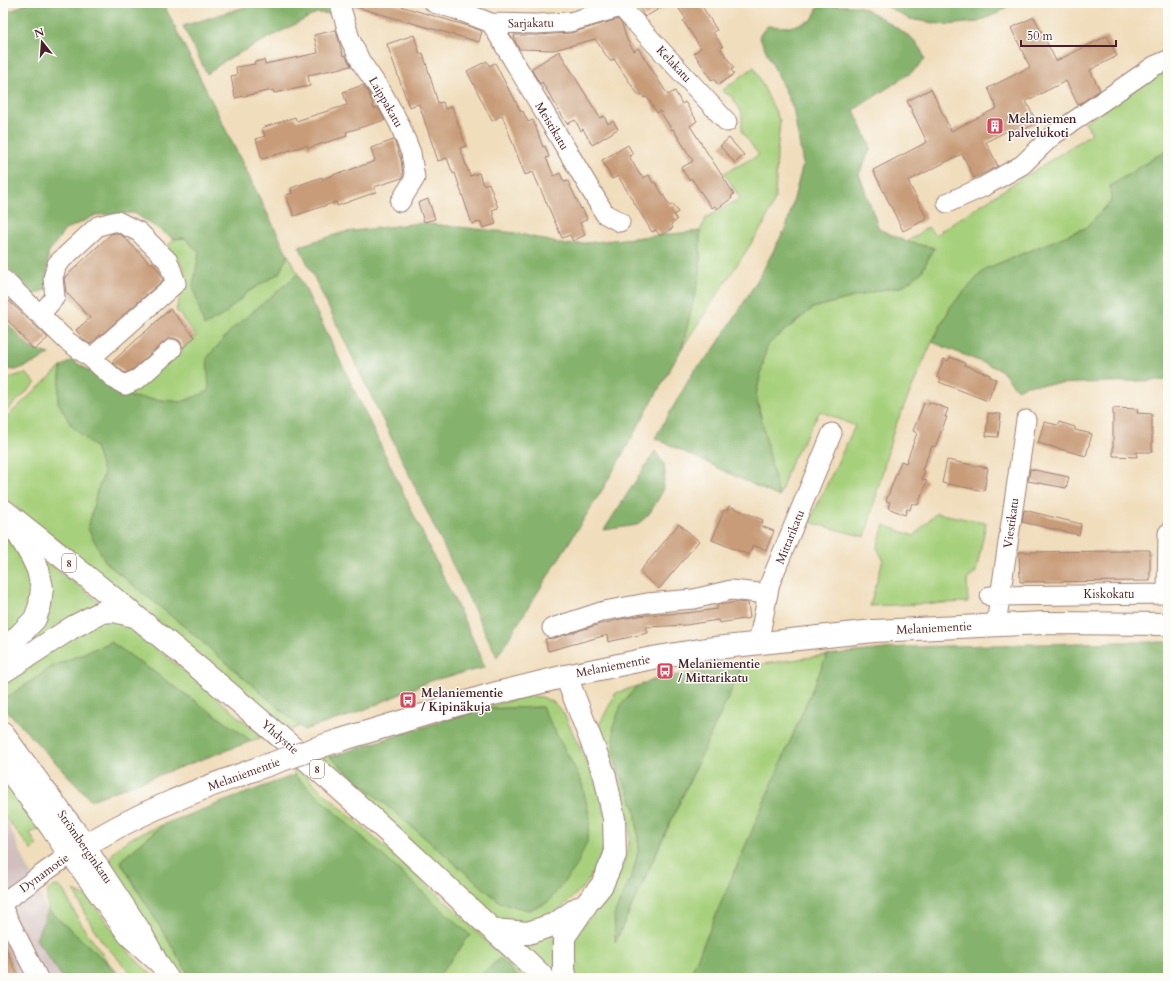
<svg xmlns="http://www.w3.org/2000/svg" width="1171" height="981" viewBox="0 0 1171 981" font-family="Cardo,serif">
  <rect width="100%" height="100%" fill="#fdfcf7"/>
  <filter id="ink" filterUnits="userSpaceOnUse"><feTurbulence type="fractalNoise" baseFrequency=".025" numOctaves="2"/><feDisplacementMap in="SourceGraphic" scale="8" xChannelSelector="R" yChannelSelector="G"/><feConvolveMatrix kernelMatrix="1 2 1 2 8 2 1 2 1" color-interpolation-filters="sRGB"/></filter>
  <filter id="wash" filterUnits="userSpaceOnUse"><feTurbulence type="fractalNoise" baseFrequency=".012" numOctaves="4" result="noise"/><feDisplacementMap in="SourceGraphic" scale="16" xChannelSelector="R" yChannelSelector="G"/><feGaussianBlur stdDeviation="0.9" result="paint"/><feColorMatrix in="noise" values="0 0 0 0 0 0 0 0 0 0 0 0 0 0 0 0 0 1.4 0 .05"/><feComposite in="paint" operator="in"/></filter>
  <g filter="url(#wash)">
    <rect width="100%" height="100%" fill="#f0ddbc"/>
    <path fill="#d1bfbe" d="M3,812l74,166h-74z"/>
    <path fill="#a7d07c" stroke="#787854" d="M754,67l26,54 -3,33 -2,45 -11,25 -82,124 18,-75v-42l6,-13 34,-20 -16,-25 35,-18 -17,-23v-19l-10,-16 -10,-6z
      M1168,70v79l-58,37 1,15 -26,27 -100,41 -34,37 -19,36 -38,87 -29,108 -56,-15 46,-96 -35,-15 -30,54 -11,32 -23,-102 11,-50 46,-37 67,-18 21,-3 20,-14 13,-25 -27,-6 21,-15 7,8c51,-35 105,-67 157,-102l-7,-11 67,-44z
      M185,238l14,15 -6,33 30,29 25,-23 31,-19 9,-18 10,19 -66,55 -23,62 -27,11 -51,-5 -8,-5 23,-10 50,-46 -20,-26 5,-17 3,-26 -20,-17 10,-11z
      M61,367l-3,35 13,23 24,22 9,27 -7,17 9,72 80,65 114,98 -9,4 -200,-164 -88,-69v-77z
      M25,373l11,10 -33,31v-37l6,1z
      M936,513l50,10 -10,49 -9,8 1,22 -98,4 13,-47 -6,-11 7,-23 30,11z
      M3,529l85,64 122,99 52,45 -10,4 -141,-99 -58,24 -50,34z
      M827,655l-138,323h-115l-1,-40 38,-50 12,-23 5,-16 2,-14 -1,-19 -10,-37 -20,-54 17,-32 21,-7 -16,19 -5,59 19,44 4,40 -7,27 -18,40 2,26 126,-274z
      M526,696l16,1 11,5 10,10 31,66 9,27 4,22 -6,31 -14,25 -25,25 -22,14 -18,4 -21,-5 -10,-6 -174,-159 11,-4 2,5 171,146 28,7 19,-8 28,-35 14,-48 -9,-39 -39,-73 -63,2z
      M293,765l162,145 69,68h-6l-18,-20 -22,20h-41l33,-43 -176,-160z
      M3,772l43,55 -16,6 7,13 -5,5 -29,-37z
      M164,824l-44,37 71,117h-10l-70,-108c0,-3 -2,-7 -1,-9 4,-20 38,-30 54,-37z
      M58,886l5,4 13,25 9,15 26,36 -63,-56 -1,-12 1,-8 5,-3z
      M74,891l13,6 10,12 35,47 23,22h-20l-34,-38 -15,-24z
      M553,929l5,49h-4l-32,-36z"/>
    <path fill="#85b26c" stroke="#68684c" d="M27,3h136l125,252 -9,18 -31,19 -25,23 -19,11 -11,-40 6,-33 -14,-15 -11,1 -40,-26 -38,2 -31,15 -17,23 -1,36 -13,6 -31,-33v-249l8,-2z
      M253,3h79l2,11 -17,-1 -91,47 -19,14 -24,-48 68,-21z
      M881,3h131l-14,10 -20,9 -32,3 -37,-6z
      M819,5l40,1 16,8 37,24 9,12 4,10 -13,12 -58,38 17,38 -12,26 20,55 28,13 27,6 -13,25 -20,14 -21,3 -67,18 -46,37 -11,50 23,102 -124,-59 39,-67 18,-19 26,-40 23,-38 26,-49 16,-61 -10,-56 -34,-72 8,-10 23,1 22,-7z
      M1168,149v231l-141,5 -10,5 -16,-20 -69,-28 19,-36 34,-37 100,-41 26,-26 -1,-16z
      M420,223l96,10 50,12 134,-14v42l-18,75 -78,139 -107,170 -198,-411 46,-14z
      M298,274l54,111 128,269 4,14 -51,12 -81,35 -48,15 -118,-102 -80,-65 -18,-34 9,-38 7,-17 -9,-27 -24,-22 -13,-23 3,-35 11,-7 59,37 51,5 27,-11 -2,-33 25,-29z
      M3,318l27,30 19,6 -15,9 -18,7 -13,-1z
      M655,451l9,13 1,10 -3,19 -13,21 -12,11 -33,5z
      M111,642l141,99 -161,59 -88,-93v-7l50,-34z
      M1123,642h45v336h-479l138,-323 78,-8z
      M742,667l-127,275 -1,-27 18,-40 7,-27 -4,-40 -19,-44 -3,-37 8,-22 16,-19 25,-9z
      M542,707l39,73 9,39 -3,23 -11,25 -28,35 -19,8 -28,-7 -171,-146 149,-48z
      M294,775l176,160 -33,43h-246l-71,-117 44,-37z
      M48,910l63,56 11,12h-59l-27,-39z
      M500,958l18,20h-40z"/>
    <g id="blocks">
      <path fill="#c89c79" d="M352,3h38l78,23 14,5 -3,11 -127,-36z
        M644,3h25l-24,14 -7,-11z
        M675,3h25l17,27 -4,2 10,15 -2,2 13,19 -3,1 3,5 -16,11 -4,-6 -2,2 -18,-28 7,-5 -18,-27 3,-2z
        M1034,17l22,44 51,-25 10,20 -27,14 10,20 -22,15 -12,-24 -40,20 11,22 -23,12 -3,-6 -25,13 12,24 -24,12 -12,-24 -54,27 19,38 -24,12 -30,-61 54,-28 -20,-41 24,-12 20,42 46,-23 -9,-20 42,-21 -19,-39z
        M618,19l4,5 5,16 7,11 4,-3 30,47 7,-4 7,13 3,-2 12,19 -7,5 44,68 -3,2 1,2 -15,11 -2,-3 -3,2 -21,-30 -2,2 -8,-12 12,-7 -20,-32 -1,1 -12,-19 -3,2 -10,-16 -3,1 -2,-4 -3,2 -25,-37 -4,2 -15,-22 -41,11 -35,-1 -4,-8 -1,-6h23l34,-2z
        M336,30l7,26 2,-1 6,11 -43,9 2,11 -36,7 -1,-3 -38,8 -4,-22 6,-1 -1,-8 19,-3 -1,-2 10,-2 1,4 53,-11 -4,-18z
        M414,35l6,19 3,-1 15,50 5,-1 2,7 7,-3 14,40 -6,2 10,28 9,-3 4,12 6,-2 9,25 -6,2 4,14 -13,4 -2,-6 -9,2 -17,-51 -2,1 -6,-16 -9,3 -19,-57 -10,3 -22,-63z
        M559,51l41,67 4,-2 4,8 5,-3 5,8 -26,16 -9,-16 -2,2 -6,-11 -8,4 -25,-42 -2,2 -9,-15z
        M487,61l2,5 6,-3 16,31h1l9,18 2,-1 5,11 5,-2 10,27 2,-1 4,11 -3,1 8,18 6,-3 4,9 4,-1 13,28 1,-1 5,11 -7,4 5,12 -12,6 -3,-6 -8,3 -27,-61 -2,-5 -8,3 -23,-60 -10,6 -25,-50z
        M363,85l6,8 5,16 4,-2 7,13 -39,12 1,4 -39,12 -1,-3 -45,14 -6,-20 9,-3 -3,-8 33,-11 1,4 51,-16 -4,-13z
        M729,138l15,17 -9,8 -15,-17z
        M394,140l7,20 2,16 -1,2 -28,9 2,5 -39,14 -1,-4 -42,14 -8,-21 6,-2 -1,-5 31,-11v2l19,-7v1l34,-12 -4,-13z
        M628,145l5,9 -4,2 11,19h1l2,3 6,-3 4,8 2,-1 15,24 3,-2 5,8 -4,3 3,5 -6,4 2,4 -13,8 -4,-6 -4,2 -34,-56 -6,3 -10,-19z
        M428,199l7,20 -11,3 -6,-19z
        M116,233l8,4 26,27 2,-2 7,8 4,10 -73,64 -6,-4 -8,-10 14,-12 -24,-26 -2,-13 1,-2 46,-43z
        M9,301l39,37 -14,12 -31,-35v-9z
        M170,309l25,28 -12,11 -3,-7 -5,-3h-6l-4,3 -33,29 -7,3 -13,-11z
        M950,357l15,6 -1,2 26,10v2l6,2 -8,22 -49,-19 2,-3 -4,-2 7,-18 4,2z
        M929,402l19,7 -3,8h2l-12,30 -3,-1 -10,24 3,1 -3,8 5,2 -9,24 -6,-2 -2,7 -3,-1 -2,6 -17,-7 2,-6 -4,-1 15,-40 5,2 11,-30 -4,-2 11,-28 4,2z
        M1113,408l25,1 -1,4 15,1v38h-15v5l-24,-1z
        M988,413l13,1 -3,23 -12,-1z
        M1044,422l14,3 1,-3 16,5v3l17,4 -6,22 -48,-13z
        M947,460l41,8 -4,23 -42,-8z
        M1030,469l39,8 -3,11 -38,-7z
        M729,506l34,14 -2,6 13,5 -8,19 -13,-5 -4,10 -37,-15 12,-30 3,1z
        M1024,510l57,14 -2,11 -57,-13z
        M679,524l20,17 -40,48 -20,-17z
        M1132,550h18v31l-130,1 -1,-30 112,-1z
        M738,602l10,1 2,15 -31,5 -1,-3 -32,5 -40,2 2,6 -40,9 -1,-7 -59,16 -3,-12 10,-1 42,-13 24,-6 25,-4 40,-2 31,-4v-4z
        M3,942l16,36h-16z"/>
    </g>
  </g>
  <g filter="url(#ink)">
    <use href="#blocks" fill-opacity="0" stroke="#9d7e74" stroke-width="1"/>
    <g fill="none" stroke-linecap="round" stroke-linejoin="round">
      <g stroke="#9d7e74" stroke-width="21">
        <path id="minor" d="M341,3v5l9,31 11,23 22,32 16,29 12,30 4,25 -15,24
          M434,3l21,6 36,14 45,1 34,-2 51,-15 7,-4
          M621,7l106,115
          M491,23l114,191 15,8
          M947,203l36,-16 39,-22 30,-29 102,-70 14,-6
          M3,279l64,62 24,17 85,-75 -8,-22 -29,-29 -22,-11 -19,5 -41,38 -4,14 2,19 -15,18
          M91,358l25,22 9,5 13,-6 34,-30
          M990,596l177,-2 1,-61
          M996,625l30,-205
          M552,628l52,-17 43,-8 47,-4 37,-9 37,4
          M758,644l12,-61 62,-150
          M85,845l56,85 19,35 9,13
          M3,902c23,-15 44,-33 67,-47l58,81 32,29
          M3,909l35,69"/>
      </g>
      <g stroke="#9d7e74" stroke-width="24">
        <path id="major" d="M3,734l82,111
          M337,741l156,-47 73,-18 86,-18 54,-9 168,-18 171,-8 123,1
          M3,762l48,65 19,28c32,-21 67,-39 103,-54 26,-12 54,-21 80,-31"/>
      </g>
      <g stroke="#9d7e74" stroke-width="24">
        <path id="highway" d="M3,510c160,126 318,256 465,397 25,24 52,46 76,71
          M3,650l6,-4 26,-27 5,-14 2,-17 -4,-18 -6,-13 -19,-32
          M3,672l70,-45 29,-15 12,-1 20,5
          M566,676l39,100 9,43 1,36 -13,30 -14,17 -24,35v33l2,8
          M493,930l35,3 27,-9 23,-16"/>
      </g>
      <use href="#minor" stroke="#fff" stroke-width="19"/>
      <use href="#major" stroke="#fff" stroke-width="22"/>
      <use href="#highway" stroke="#fff" stroke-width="22"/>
      <g stroke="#9d7e74" stroke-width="24" stroke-linecap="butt">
        <path id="major-bridge" d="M253,770l84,-29"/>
      </g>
      <use href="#major-bridge" stroke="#fff" stroke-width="22"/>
    </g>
  </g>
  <defs>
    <g id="building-square" transform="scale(0.9)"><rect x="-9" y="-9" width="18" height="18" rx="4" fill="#d1495b" stroke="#fdfcf7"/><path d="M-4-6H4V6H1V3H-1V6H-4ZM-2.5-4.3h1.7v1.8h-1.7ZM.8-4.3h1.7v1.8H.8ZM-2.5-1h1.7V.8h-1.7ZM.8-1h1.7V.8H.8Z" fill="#fff"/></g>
    <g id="bus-square" transform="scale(0.9)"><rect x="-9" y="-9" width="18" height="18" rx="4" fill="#d1495b" stroke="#fdfcf7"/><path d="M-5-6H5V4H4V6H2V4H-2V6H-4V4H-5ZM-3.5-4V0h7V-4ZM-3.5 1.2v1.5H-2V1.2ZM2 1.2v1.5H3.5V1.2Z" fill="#fff"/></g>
  </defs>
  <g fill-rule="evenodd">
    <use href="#building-square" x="995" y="126"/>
    <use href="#bus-square" x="665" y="671"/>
    <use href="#bus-square" x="408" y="700"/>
  </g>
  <g text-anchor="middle" stroke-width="3" stroke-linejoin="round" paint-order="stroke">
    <g fill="#fdfcf7" stroke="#806168" stroke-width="1">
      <rect x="62" y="554" width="14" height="18" rx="3"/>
      <rect x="310" y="760" width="14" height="18" rx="3"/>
    </g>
    <g font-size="11" font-weight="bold" fill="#4a1f2b">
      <text x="69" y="567">8</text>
      <text x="317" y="773">8</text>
    </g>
    <g font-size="12" fill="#4a1f2b" stroke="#fdfcf7">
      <text transform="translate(531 23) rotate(-1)" y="4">Sarjakatu</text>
      <text transform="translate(674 64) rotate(47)" y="4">Kelakatu</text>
      <text transform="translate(386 102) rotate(60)" y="4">Laippakatu</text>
      <text transform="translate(552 126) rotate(59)" y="4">Meistikatu</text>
      <text transform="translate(1011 523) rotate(-82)" y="4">Viestikatu</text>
      <text transform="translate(790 537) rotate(-68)" y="4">Mittarikatu</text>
      <text x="1109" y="598">Kiskokatu</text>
      <text transform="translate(934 628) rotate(-3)" y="4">Melaniementie</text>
      <text transform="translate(613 666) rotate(-11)" y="4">Melaniementie</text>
      <text transform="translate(280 737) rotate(41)" y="4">Yhdystie</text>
      <text transform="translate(244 774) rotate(-20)" y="4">Melaniementie</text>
      <text transform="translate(85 847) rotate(55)" y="4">Strömberginkatu</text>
      <text transform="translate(44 873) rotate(-36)" y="4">Dynamotie</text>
    </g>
    <g font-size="12" font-weight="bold" fill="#4a1f2b" stroke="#fdfcf7" text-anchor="start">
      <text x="1008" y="123">Melaniemen<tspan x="1008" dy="14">palvelukoti</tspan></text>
      <text x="678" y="668">Melaniementie<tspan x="678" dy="14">/ Mittarikatu</tspan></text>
      <text x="421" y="697">Melaniementie<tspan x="421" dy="14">/ Kipinäkuja</tspan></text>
    </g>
  </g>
  <rect width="1171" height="981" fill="none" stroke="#fdfcf7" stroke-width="16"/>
  <g transform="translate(42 42) rotate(343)" stroke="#fdfcf7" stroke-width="3" paint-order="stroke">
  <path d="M0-3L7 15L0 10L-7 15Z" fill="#4a1f2b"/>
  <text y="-6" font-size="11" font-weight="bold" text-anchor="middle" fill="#4a1f2b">N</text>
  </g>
  <path d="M1021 40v6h95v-6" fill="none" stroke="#4a1f2b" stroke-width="2"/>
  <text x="1027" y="40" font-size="12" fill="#4a1f2b" stroke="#fdfcf7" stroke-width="3" paint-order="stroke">50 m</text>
</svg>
